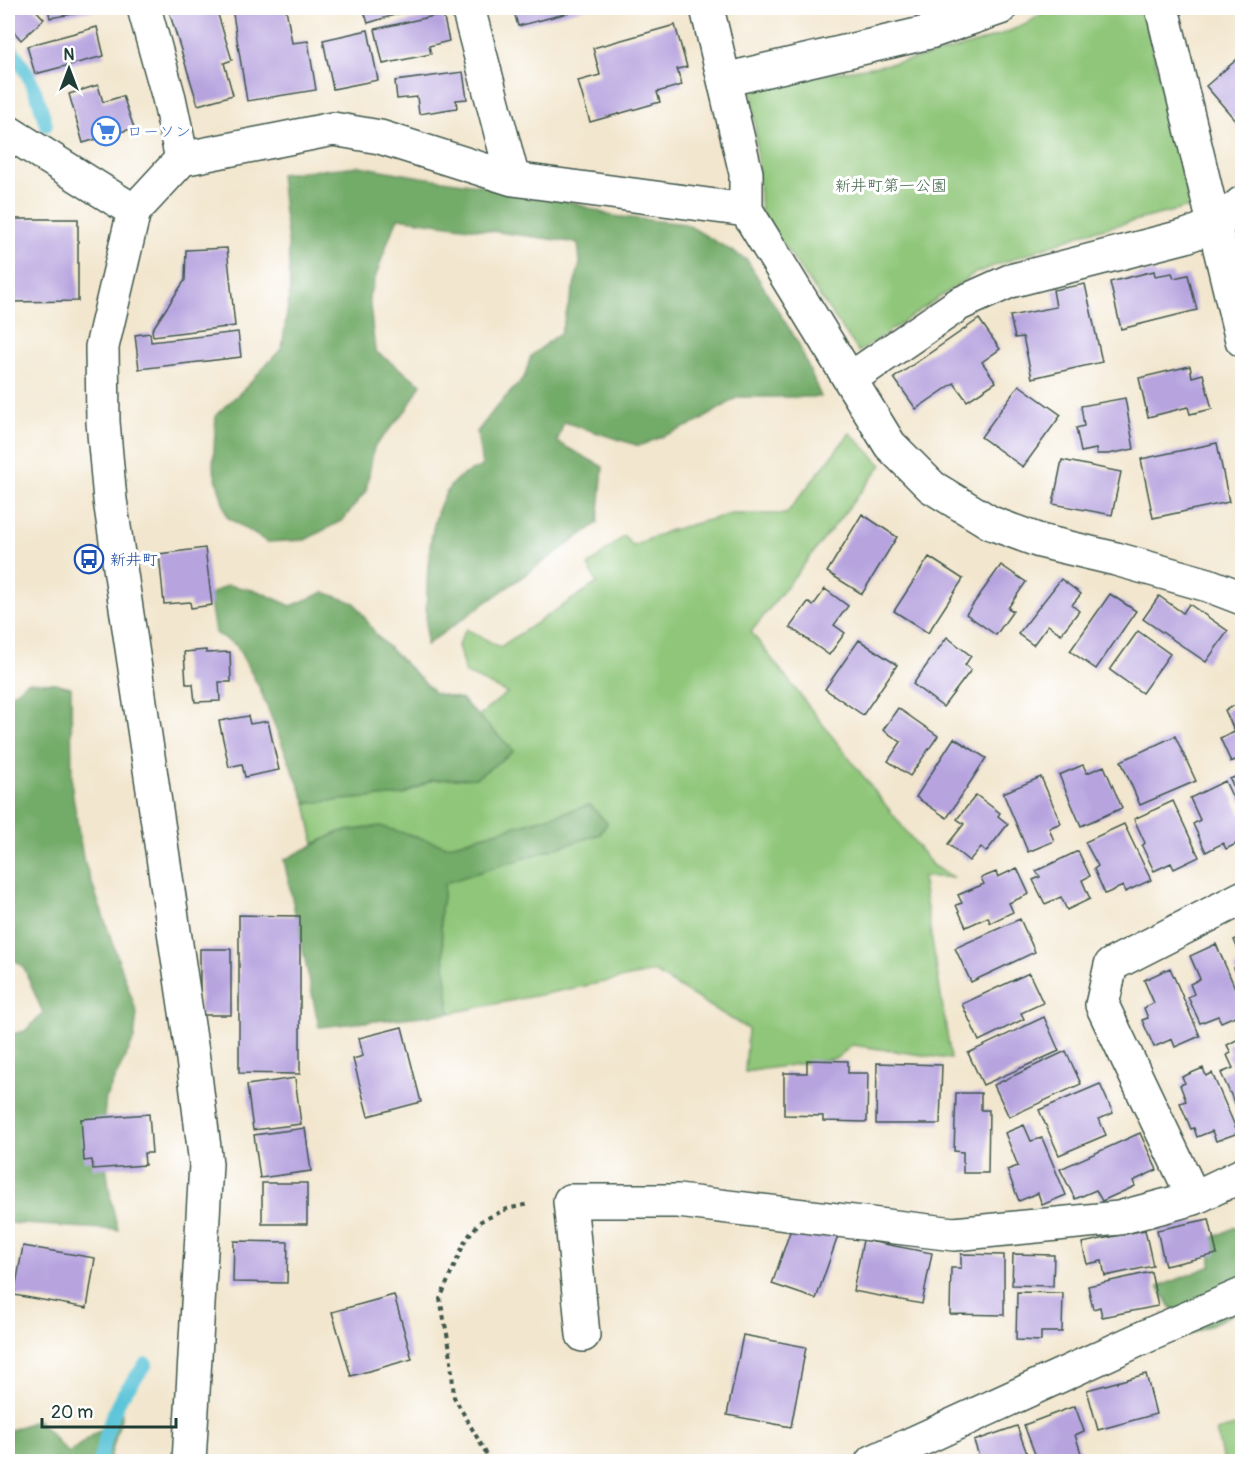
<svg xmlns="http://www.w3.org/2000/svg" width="1250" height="1469" viewBox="0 0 1250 1469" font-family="Pangolin,'Klee One',sans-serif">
  <rect width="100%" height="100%" fill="#fff"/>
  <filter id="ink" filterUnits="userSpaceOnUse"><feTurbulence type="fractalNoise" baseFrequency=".0167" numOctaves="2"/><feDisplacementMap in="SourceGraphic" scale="12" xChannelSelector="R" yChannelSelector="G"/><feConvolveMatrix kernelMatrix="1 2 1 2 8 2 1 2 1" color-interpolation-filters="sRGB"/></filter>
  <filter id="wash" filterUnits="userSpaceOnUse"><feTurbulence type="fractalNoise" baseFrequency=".008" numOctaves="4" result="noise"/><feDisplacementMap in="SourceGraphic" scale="24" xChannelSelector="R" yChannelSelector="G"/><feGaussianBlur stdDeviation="1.35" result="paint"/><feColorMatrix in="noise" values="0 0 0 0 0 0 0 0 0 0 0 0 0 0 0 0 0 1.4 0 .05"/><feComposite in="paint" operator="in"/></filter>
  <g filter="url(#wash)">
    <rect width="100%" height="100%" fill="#f2e6ce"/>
    <path fill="#8fc679" stroke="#578256" stroke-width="1.5" d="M1051,8h92l47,199 -105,26 -110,40 -116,79 -98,-139 -9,-128c90,-14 188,-23 272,-60 9,-5 18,-12 27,-17z
      M850,433l32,32 -131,167 182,234 19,11h-30l29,182 -99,-14 -15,13 -92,14 3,-43 -94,-57 -204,41 -10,-96 5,-34 155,-49 7,-11 -18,-18 -142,41 -31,-8 -77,-6 -25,12 -8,-41 97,-8 29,-15 44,-2 38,-27 -36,-35 29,-23 -42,-20 -7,-28 8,-16 34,18 97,-64 -9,-17 36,-30 9,10 35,-15 63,-17h55z
      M1242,1424v37h-19l-7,-30z"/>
    <path fill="#73ab69" stroke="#49744e" stroke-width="1.5" d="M360,166l61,11 130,18 61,21 74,8 61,36 51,83 23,54h-83l-40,25 -59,24 -75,-24 -7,20 46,25 -5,56 -172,122c1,-45 -4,-134 31,-166 6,-6 18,-9 25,-13l-5,-34 21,-27 26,-27 7,-22 30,-24 19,-68 -2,-21 -180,-25 -10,23 -19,55 6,55 46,33 -14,25 -33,38 -8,44 -23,29 -38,20 -38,2 -40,-25 -14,-50 3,-52 29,-27 37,-40 8,-58 -2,-49 -4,-28 -4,-39z
      M227,585l31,6 33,15 33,-14 31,11 22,33 58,57 26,6 53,52 -38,27 -44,2 -29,15 -97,8 -47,-116 -23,-42 -21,-12 -6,-38z
      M27,682l28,1 16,4 1,103 11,68 54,155 -3,26 -28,58 -4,39 9,65 7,29 -110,-7v-188l17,-4 18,-18 -19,-45 -16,-14v-257z
      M590,805l17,18 -7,11 -155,49 -5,34 10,96 -131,14 -35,-167 55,-28 41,-6 67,20z
      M1242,1224v86l-53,25 -31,-48 53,-21 -1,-27z
      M122,1414l-13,47h-101v-30l30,-11 30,33z"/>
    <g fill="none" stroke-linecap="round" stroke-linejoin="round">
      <path stroke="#5dc5d9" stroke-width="14" d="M8,45c19,23 31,52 38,80
        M99,1462l12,-43 10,-22 25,-33"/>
    </g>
    <g id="blocks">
      <path fill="#b7a4df" d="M8,8h26l10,11 -23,21 -13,-15z
        M48,8h53v1l-51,9z
        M168,8h48l16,52 -8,3 9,32 -35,10z
        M232,8h54l6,35 16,-2 8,49 -69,11z
        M363,8h54l-49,15z
        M513,8h74l-69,18z
        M443,14l6,27 -20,5 2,8 -48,10 -8,-35z
        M675,25l12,42 -10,2 5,16 -25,7 3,10 -70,20 -12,-41 22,-6 -7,-27z
        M97,27l7,29 -69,18 -8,-28z
        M368,30l10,50 -45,9 -10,-49z
        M1242,55v73l-36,-42z
        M463,72l4,27 -11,1 1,8 -38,6 -2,-17 -20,2 -2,-18z
        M98,85l5,17 20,-6 11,32 -51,15 -14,-49z
        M8,219h70v82l-70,1z
        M227,248l8,78 -82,10 -1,-6 33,-50 1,-30z
        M1154,271l1,5 17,-3 2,5 14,-3 9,35 -76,19 -11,-47z
        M1085,284l17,78 -70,16 -9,-41 -8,1 -5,-22 46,-9 -3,-17z
        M979,319l21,30 -18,13 14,20 -29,19 -13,-18 -38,26 -22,-31z
        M238,332l3,25 -102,12 -4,-34 15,-2 1,9z
        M1190,366l2,11 11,-3 9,35 -22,5 -2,-7 -40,10 -9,-39z
        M1019,385l42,30 -38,52 -42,-30z
        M1125,398l9,51 -26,5h-11l-1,-5 -15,3 -5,-24 8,-2 -3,-20z
        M1217,443l12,59 -76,16 -12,-59z
        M1062,460l59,12 -9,43 -59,-11z
        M862,514l35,23 -35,57 -35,-22z
        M205,548l7,57 -21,3 -1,-6 -26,2 -5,-50z
        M929,557l34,22 -35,54 -34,-22z
        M1001,565l25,17 -18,26 5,3 -17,24 -30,-21z
        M1061,579l20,15 -9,11 7,6 -18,23 -13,-9 -15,20 -15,-11z
        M825,589l23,17 -14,19 11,8 -16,22 -39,-28 18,-25 5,4z
        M1110,594l26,17 -40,58 -26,-18z
        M1159,596l24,17 6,-9 39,27 -22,31 -63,-43z
        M1138,631l32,23 -28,39 -32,-23z
        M947,637l24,19 -6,9 6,5 -28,37 -30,-23z
        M859,640l38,25 -34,50 -38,-26z
        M206,650v3l24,-1 1,30h-12l1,19 -25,1 -2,-18h-7l-2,-32z
        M1242,702v55l-11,5 -11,-24 15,-6 -10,-22z
        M898,708l40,28 -28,40 -22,-15 13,-19 -18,-12z
        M248,716l2,8 18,-3 11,49 -34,7 -3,-13 -13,3 -10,-46z
        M1175,736l21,45 -56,24 -19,-44z
        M954,738l32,20 -39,60 -31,-21z
        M1083,765l4,8 17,-7 18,42 -41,18 -22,-51z
        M1242,774v28l-1,1 -11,-24z
        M1041,777l20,46 -12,5 5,13 -26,11 -25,-59z
        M1225,781l17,36v24l-16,8 -3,-6 -17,9 -13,-28 7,-4 -10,-22z
        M976,795l24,18 -2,3 10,8 -22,28 -5,-5 -12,14 -21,-17 16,-20 -7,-5z
        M1173,801l26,56 -25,12 -3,-6 -17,8 -12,-25 3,-3 -11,-24z
        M1124,824l27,56 -26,12 -2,-6 -18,8 -11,-25 4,-3 -13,-24z
        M1078,851l12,25 -8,4 8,19 -23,11 -6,-13 -16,7 -12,-24 7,-3 -4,-6z
        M1017,868l12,26 -20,9 4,9 -23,11 -2,-6 -22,10 -10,-22 6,-2 -4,-8 26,-11 -3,-6 15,-6 2,5z
        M239,915l61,1v158l-61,-1z
        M1020,919l15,33 -64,30 -16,-34z
        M1242,937v22l-8,-19z
        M1216,944l26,60v9l-21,9 -3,-6 -18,7 -12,-26 6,-3 -4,-10 10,-5 -10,-23z
        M200,949h31v66h-31z
        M1242,965v23l-8,-20z
        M1170,968l30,68 -25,11 -3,-8 -18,8 -12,-27 6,-2 -4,-10 10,-5 -10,-23z
        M1029,973l14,30 -22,10 3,6 -45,22 -17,-37z
        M1044,1017l15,34 -76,34 -15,-32z
        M402,1027l19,75 -53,14 -15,-57 10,-3 -4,-18z
        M1242,1037v77l-2,1 -19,-42 12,-5 -6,-13 4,-2 -4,-8z
        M1066,1051l15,33 -72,33 -15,-32z
        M807,1060l41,1v12h20l-1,49 -44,-1v-5l-39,-1v-42h23z
        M877,1063l65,2 -2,59h-64z
        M1203,1068l3,8 6,-3 26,60 -22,8 -4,-10 -15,6 -3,-9 -3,1 -11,-26 6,-2 -6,-16 5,-2 -3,-6z
        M295,1078l6,46 -48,6 -6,-45z
        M1100,1084l13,29 -14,6 7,16 -47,20 -20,-45z
        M956,1093h25v17h8l-1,63h-25v-21l-9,-1z
        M149,1114l3,39h-8l1,12 -52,4 -1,-9 -8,1 -3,-42z
        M1024,1125l7,16 11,-3 24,57 -24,10 -4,-12 -19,8 -12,-31 11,-4 -13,-33z
        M305,1128l6,43 -51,7 -6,-43z
        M1140,1133l17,37 -24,11 2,5 -33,15 -6,-11 -21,9 -15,-30z
        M262,1183h45v41h-45z
        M1209,1219l8,35 -52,12 -8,-36z
        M792,1226l27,9 2,-5 17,6 -22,63 -44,-15z
        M1145,1230l8,36 -48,10 -3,-15 -15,3 -5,-21z
        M863,1240l69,13 -10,51 -69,-13z
        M234,1241l54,1 -1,41 -54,-1z
        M23,1246l72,12 -8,50 -73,-13z
        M961,1254l43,1v60l-54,-1 1,-46h10z
        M1013,1254l41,1 -1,31 -41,-1z
        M1151,1272l7,34 -56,11 -2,-10 -7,2 -5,-23z
        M1017,1292l46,1 -1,39h-21v9l-25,-1z
        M394,1295l18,64 -61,17 -19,-64z
        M743,1335l63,12 -15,80 -64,-12z
        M1146,1374l10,40 -58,16 -11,-40z
        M1075,1406l9,25 -9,4 9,27h-46l-14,-37z
        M1017,1426l13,36h-49l-7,-21z"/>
    </g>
  </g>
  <g filter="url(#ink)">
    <use href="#blocks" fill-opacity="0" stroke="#3f564b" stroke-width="1.5"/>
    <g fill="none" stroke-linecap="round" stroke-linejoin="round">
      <g stroke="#3f564b" stroke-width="36">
        <path id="minor" d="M144,8l25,90 13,61
          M468,8l45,171
          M707,8l17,72
          M1162,8l80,332
          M8,132l126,79
          M746,210v-37l-22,-93 206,-48 70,-24
          M850,379l109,-75 51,-23 176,-45 29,-11 27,-22
          M1194,1198l-92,-193 9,-40 131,-67
          M583,1335l-13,-134h108l276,33 165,-16 75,-20 48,-23
          M189,1462l17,-298 -13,-105 -83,-559 -7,-78 -1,-75 32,-136 48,-52 151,-30 47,8 133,42 233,31 144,235 42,42 59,36 49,18 76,18 92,26 34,13
          M872,1462l279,-128 91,-39"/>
      </g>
      <path stroke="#3f564b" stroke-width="4" stroke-dasharray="4.5 4.5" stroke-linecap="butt" d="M491,1462l-37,-65 -4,-48 -10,-50 26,-60 15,-18 26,-12 22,-5"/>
      <use href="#minor" stroke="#fff" stroke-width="33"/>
    </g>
  </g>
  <defs>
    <g id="supermarket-ring" transform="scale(1.5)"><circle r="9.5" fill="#fff" stroke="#3f7fe0" stroke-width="1.5"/><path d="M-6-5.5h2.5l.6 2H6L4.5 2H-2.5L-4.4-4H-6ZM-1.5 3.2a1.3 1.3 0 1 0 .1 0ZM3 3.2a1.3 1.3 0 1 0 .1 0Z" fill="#3f7fe0"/></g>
    <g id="bus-ring" transform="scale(1.5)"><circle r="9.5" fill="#fff" stroke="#1a4fb4" stroke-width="1.5"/><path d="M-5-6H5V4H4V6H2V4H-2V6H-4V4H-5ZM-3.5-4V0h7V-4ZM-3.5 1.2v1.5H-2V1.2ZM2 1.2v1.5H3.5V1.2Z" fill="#1a4fb4"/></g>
  </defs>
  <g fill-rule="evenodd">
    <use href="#supermarket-ring" x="106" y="131"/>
    <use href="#bus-ring" x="89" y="559"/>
  </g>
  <g text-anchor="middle" stroke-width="6" stroke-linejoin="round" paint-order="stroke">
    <g font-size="16" fill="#366cbe" stroke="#fff" text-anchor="start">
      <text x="127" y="137">ローソン</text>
    </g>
    <g font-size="16" fill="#416649" stroke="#fff">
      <text x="891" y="191">新井町第一公園</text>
    </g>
    <g font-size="16" fill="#164399" stroke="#fff" text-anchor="start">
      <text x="110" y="565">新井町</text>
    </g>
  </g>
  <rect width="1250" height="1469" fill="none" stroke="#fff" stroke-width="30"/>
  <g transform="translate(69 69)" stroke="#ffffff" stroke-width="4.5" paint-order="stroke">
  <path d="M0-4.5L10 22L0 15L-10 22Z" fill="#1f3d34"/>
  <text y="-9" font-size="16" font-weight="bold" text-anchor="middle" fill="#1f3d34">N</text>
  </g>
  <path d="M42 1418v9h134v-9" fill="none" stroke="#1f3d34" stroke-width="3"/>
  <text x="51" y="1418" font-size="18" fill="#1f3d34" stroke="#ffffff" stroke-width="4.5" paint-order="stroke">20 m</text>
</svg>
